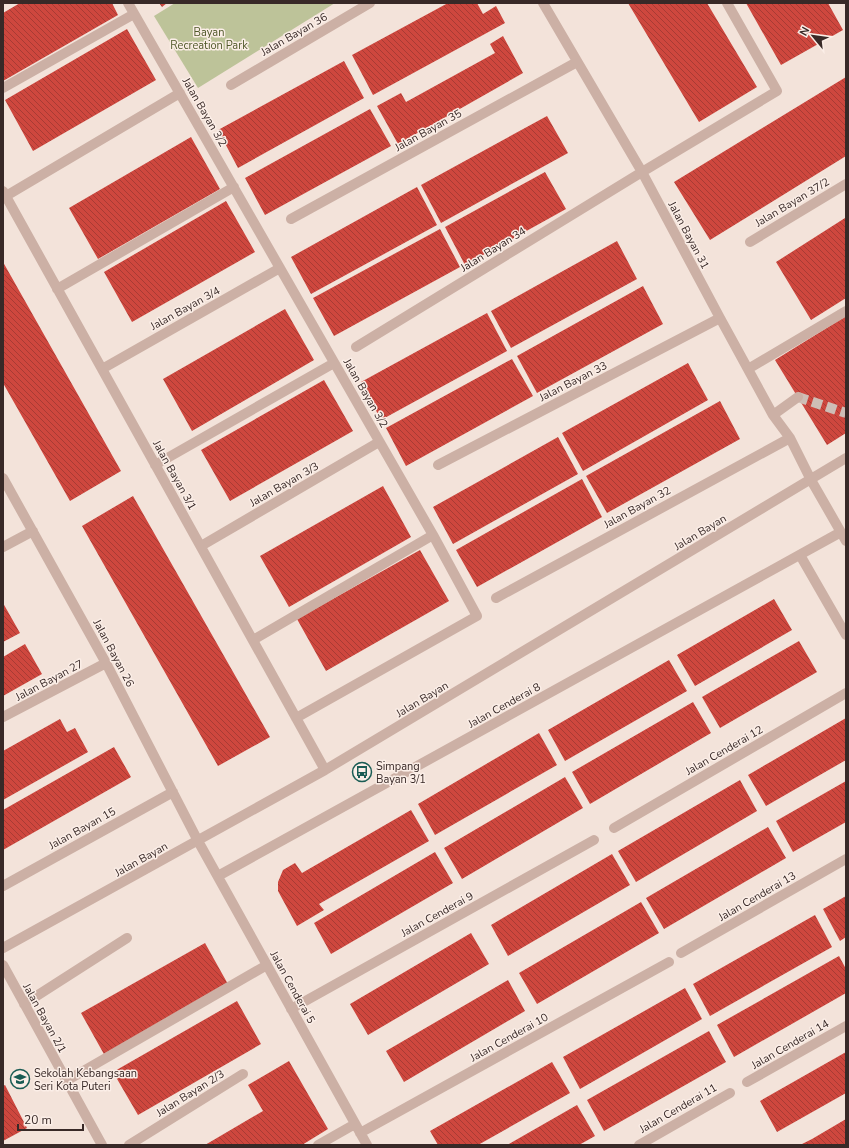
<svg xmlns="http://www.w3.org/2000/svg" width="849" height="1148" viewBox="0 0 849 1148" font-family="'Nunito Sans',sans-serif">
  <defs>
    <pattern id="building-back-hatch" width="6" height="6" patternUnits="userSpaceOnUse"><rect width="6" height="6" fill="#ce473e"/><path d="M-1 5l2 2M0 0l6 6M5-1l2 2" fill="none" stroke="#a83b34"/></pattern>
  </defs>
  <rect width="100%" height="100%" fill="#f3e3da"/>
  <path fill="#bdc399" d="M175,3h160l-137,85 -44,-72z"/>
  <path fill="url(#building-back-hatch)" d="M20,3h92l6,12 -115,66v-68z
    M159,3h8l-5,4z
    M448,3h29l6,11 13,-8 9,17 -132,72 -21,-40z
    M628,3h79l50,84 -58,35z
    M746,3h82l15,27 -62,35z
    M127,29l29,51 -123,71 -28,-51z
    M503,36l20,37 -125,71 -21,-38 24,-13 5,9 89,-49 -5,-9z
    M344,61l20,37 -126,70 -20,-38z
    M846,77v79l-136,84 -36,-58z
    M370,109l21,37 -126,69 -20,-37z
    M547,116l21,37 -127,70 -20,-38z
    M191,137l29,52 -122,70 -29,-51z
    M545,172l21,37 -101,56 -20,-38z
    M417,187l20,38 -126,69 -20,-37z
    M226,201l29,51 -123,70 -28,-50z
    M845,218h1v80l-35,22 -35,-58z
    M440,229l20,38 -126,69 -21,-38z
    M617,241l20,38 -126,69 -20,-37z
    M3,262l118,209 -51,30 -67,-118z
    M643,286l20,38 -126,69 -20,-37z
    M285,309l29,51 -122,71 -29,-52z
    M487,313l20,38 -126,69 -20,-38z
    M846,316v117l-19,12 -52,-85z
    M512,359l21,37 -127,70 -20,-38z
    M688,363l20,37 -125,71 -21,-38z
    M324,380l29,51 -123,70 -29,-51z
    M720,401l20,38 -133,74 -21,-37z
    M558,437l20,37 -125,70 -20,-37z
    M582,479l20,38 -125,70 -21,-37z
    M383,486l28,51 -122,70 -29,-51z
    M133,496l137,241 -52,29 -136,-240z
    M420,550l29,51 -123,70 -29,-52z
    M774,599l18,31 -97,56 -18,-31z
    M3,603l17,30 -17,9z
    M799,641l18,31 -97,56 -18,-31z
    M25,644l17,30 -39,22v-39z
    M669,660l18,31 -122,70 -17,-31z
    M693,702l18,31 -121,71 -18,-32z
    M846,718v42l-80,46 -18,-31z
    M60,719l7,13 8,-4 13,24 -85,48v-49z
    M539,733l18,32 -122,70 -17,-31z
    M114,747l17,30 -128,73v-40z
    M565,777l18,31 -121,71 -18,-31z
    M740,780l17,31 -121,71 -18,-31z
    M846,781v41l-53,30 -17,-31z
    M411,810l18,31 -110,63 5,6 -27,16 -19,-35v-9l5,-12 12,-7 7,10z
    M768,827l18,31 -122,71 -18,-31z
    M435,852l18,31 -122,71 -17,-31z
    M612,854l18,31 -122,71 -17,-31z
    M846,896v41l-6,4 -17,-32z
    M641,902l18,31 -122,71 -18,-31z
    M815,915l17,32 -122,69 -17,-32z
    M471,933l18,31 -121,71 -18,-31z
    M205,943l24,43 -124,70 -24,-43z
    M839,956l7,13v24l-112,64 -17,-32z
    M508,980l17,31 -121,71 -18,-31z
    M685,988l17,31 -122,70 -17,-32z
    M237,1001l24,43 -123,71 -25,-43z
    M709,1031l17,31 -122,69 -17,-31z
    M846,1052v41l-69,39 -17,-31z
    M289,1061l39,68 -26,16h-97l58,-34 -15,-26z
    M552,1062l18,31 -92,52h-40l-8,-14z
    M5,1085l22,43 -24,13v-55z
    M577,1105l18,31 -16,9h-72z
    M846,1119v26h-46l12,-6z"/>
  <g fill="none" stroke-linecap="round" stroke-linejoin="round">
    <path stroke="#cebeb6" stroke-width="10" stroke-dasharray="10 5" stroke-linecap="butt" d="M798,397l48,16"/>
    <path stroke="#ccb0a5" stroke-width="10" d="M128,3l305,532 44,81 -181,102
      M543,3l99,169 78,146 53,97 17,23 21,42 35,61
      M231,85l139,-82
      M3,88l131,-74
      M3,191l322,579
      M6,196l174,-103
      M291,219l286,-157
      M750,242l96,-58
      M57,289l177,-102
      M356,347l286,-175 135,-81 -50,-88
      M102,369l178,-101
      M748,369l98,-58
      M773,415l25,-18
      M155,465l179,-102
      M438,465l282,-147
      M3,478l103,185 92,178 169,304
      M201,546l178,-104
      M3,547l30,-16
      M800,555l46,80
      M496,598l294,-160
      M253,640l180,-105
      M3,717l103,-54
      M614,828l232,-135
      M218,876l623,-344
      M3,886l170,-94
      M3,948l322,-178 521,-312
      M681,953l165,-94
      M3,965l99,180
      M24,1004l103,-66
      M291,1009l303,-169
      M66,1081l201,-116
      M747,1082l99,-56
      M360,1133l309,-171
      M129,1145l114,-71
      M318,1145l37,-21
      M639,1145l91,-52"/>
  </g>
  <defs>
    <g id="bus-ring" transform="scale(1)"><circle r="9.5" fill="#fbeee7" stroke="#1a5c54" stroke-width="1.5"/><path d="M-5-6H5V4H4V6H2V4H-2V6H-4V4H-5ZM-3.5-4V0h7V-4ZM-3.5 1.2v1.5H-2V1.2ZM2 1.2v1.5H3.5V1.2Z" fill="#1a5c54"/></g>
    <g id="school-ring" transform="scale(1)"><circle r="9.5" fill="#fbeee7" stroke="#1a5c54" stroke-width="1.5"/><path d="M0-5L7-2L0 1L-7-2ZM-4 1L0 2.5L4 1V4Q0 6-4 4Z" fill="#1a5c54"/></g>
  </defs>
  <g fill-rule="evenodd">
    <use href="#bus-ring" x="362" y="772"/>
    <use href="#school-ring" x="20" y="1079"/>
  </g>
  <g text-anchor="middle" stroke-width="3" stroke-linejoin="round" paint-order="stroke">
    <g font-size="11" fill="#4f5829" stroke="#fbeee7">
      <text x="209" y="36">Bayan<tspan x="209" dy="13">Recreation Park</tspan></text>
    </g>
    <g font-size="11" fill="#382927" stroke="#fbeee7">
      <text transform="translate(294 34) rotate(-30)" y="4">Jalan Bayan 36</text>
      <text transform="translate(205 112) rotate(60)" y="4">Jalan Bayan 3/2</text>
      <text transform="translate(428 130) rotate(-29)" y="4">Jalan Bayan 35</text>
      <text transform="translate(792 202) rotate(-31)" y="4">Jalan Bayan 37/2</text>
      <text transform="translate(689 235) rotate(62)" y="4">Jalan Bayan 31</text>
      <text transform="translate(493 249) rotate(-32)" y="4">Jalan Bayan 34</text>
      <text transform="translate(185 308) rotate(-29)" y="4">Jalan Bayan 3/4</text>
      <text transform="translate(573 381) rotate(-27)" y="4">Jalan Bayan 33</text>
      <text transform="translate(366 393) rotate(60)" y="4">Jalan Bayan 3/2</text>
      <text transform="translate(175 475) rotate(61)" y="4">Jalan Bayan 3/1</text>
      <text transform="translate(284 484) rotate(-30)" y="4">Jalan Bayan 3/3</text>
      <text transform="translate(637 507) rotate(-29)" y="4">Jalan Bayan 32</text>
      <text transform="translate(700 532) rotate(-31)" y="4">Jalan Bayan</text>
      <text transform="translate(114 653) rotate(62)" y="4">Jalan Bayan 26</text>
      <text transform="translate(49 680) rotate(-28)" y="4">Jalan Bayan 27</text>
      <text transform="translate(422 699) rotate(-31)" y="4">Jalan Bayan</text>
      <text transform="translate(504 705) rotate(-29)" y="4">Jalan Cenderai 8</text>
      <text transform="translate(724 750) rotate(-30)" y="4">Jalan Cenderai 12</text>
      <text transform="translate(82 828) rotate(-29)" y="4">Jalan Bayan 15</text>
      <text transform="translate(141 859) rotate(-29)" y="4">Jalan Bayan</text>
      <text transform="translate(757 896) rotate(-30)" y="4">Jalan Cenderai 13</text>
      <text transform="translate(437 914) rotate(-29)" y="4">Jalan Cenderai 9</text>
      <text transform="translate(293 987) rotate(61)" y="4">Jalan Cenderai 5</text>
      <text transform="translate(45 1018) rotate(61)" y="4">Jalan Bayan 2/1</text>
      <text transform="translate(509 1037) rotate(-29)" y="4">Jalan Cenderai 10</text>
      <text transform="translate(790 1044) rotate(-30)" y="4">Jalan Cenderai 14</text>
      <text transform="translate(190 1093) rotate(-32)" y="4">Jalan Bayan 2/3</text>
      <text transform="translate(678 1108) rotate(-30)" y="4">Jalan Cenderai 11</text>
    </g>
    <g font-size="11" fill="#382927" stroke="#fbeee7" text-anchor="start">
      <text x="376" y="770">Simpang<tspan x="376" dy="13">Bayan 3/1</tspan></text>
      <text x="34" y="1077">Sekolah Kebangsaan<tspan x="34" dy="13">Seri Kota Puteri</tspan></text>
    </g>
  </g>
  <rect width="849" height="1148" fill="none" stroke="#382927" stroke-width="8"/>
  <g transform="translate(813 36) rotate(299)" stroke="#fbeee7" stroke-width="3" paint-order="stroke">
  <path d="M0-3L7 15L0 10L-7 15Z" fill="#382927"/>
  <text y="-6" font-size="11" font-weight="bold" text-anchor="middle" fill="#382927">N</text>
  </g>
  <path d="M18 1124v6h65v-6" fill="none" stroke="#382927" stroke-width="2"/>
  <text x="24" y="1124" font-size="12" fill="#382927" stroke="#fbeee7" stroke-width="3" paint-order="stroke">20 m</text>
</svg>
